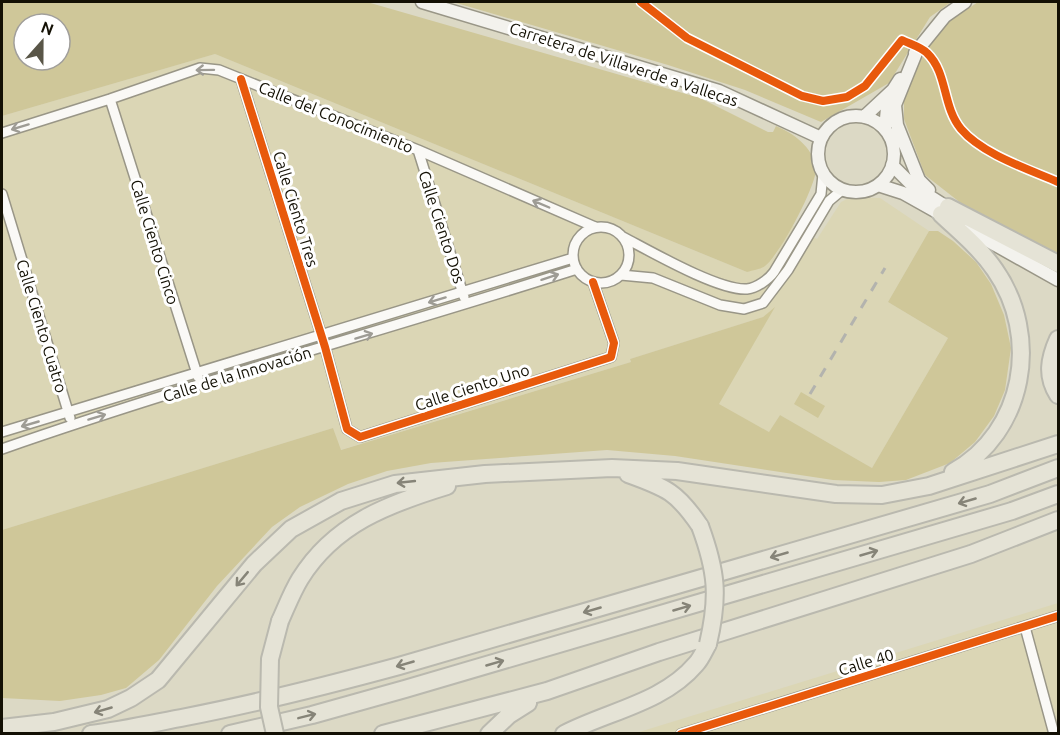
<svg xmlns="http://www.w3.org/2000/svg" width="1060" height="735" viewBox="0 0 1060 735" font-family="Ubuntu,sans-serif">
  <rect width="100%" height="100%" fill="#dcd9c5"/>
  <path fill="#dbd6b5" d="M215,54l532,218 23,-11 6,-6 16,-30 25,14 24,-37 10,-5 29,1 49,33 -41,71 60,36 -76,130 -92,-53 -11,17 -51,-28 56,-96 -11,9 -133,42 1,3 -291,88 -7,-22 -331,102v-414z
    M1058,603v130h-422z"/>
  <path fill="#cfc799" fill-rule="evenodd" d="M2,2h365l333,96 68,34h5l3,-6c17,7 37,21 40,42 1,17 -37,88 -51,98 -4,3 -12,4 -18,6l-532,-218 -213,62zM24,24h36v36h-36z
    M453,2h498l-21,15 -41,66 -68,39 -76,-32 -77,-25z
    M978,2h80v251l-27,-11 -60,-31 -46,-36 -21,-56v-21l12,-30 17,-28 17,-19z
    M929,231h9l15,10 23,21 15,22 13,31 7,33 -6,42 -11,26 -19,26 -25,21 -44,17 -27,2 -46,-2 -158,-24 -68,-6 -176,13 -44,8 -39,13 -48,23 -28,20 -55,59 -58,74 -33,28 -25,7 -41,6 -58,-3v-168l331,-102 8,22 290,-88 -1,-3 133,-42 12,-10 -56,97 50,28 11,-17 92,53 76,-130 -60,-36z
    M801,392l24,14 -7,12 -24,-14z"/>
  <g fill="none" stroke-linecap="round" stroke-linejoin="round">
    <g stroke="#999687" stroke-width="12">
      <path id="street" d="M241,79l84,268 22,82 13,8 251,-80 3,-14 -21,-61
        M110,99l88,278
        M2,133l108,-34 90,-31 19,2 199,80 177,77
        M418,150l46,147
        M2,194l68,224
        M573 255a28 28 0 1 1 56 0a28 28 0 1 1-56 0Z
        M623,237c27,14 96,54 124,52 10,-1 22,-10 27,-17l47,-78 2,-20
        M621,275l32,3 67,27 24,4 19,-6 25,-33 41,-69 13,-11
        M2,432l571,-174
        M2,449c189,-66 384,-119 575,-180
        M1025,627l29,107
        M681,734l377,-118"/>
    </g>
    <g stroke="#999687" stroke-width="15">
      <path id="secondary" d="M422,2l297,89 102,47
        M918,48l-23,57 2,20 22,55 10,10
        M915,53l30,-37 20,-14
        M818 154a38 38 0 1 1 76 0a38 38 0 1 1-76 0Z
        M864,117l29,-27 7,-11
        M885,129l2,-21 4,-14
        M892,165l20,20 41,26
        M878,185l25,8 155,87"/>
    </g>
    <g stroke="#bab9af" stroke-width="20">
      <path id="highway" d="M948,207l110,57
        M941,214c19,18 39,34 54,56 46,66 30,162 -42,202
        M1058,339c-9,20 -12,37 0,56
        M628,474c39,14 49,18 72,52
        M280,621c6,-13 12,-29 20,-42 34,-55 88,-75 147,-93
        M2,728l52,-6 54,-13 23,-11 27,-18 96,-116 37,-35 50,-28 54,-17 90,-10 127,-6 65,3 159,23 46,1 47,-9 129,-42
        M91,734c32,-4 63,-11 95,-17 72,-14 143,-32 213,-51l591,-172 68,-26
        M230,734l82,-19 93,-26 607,-178 46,-17
        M383,734l164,-43 112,-39 312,-98 87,-34
        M489,734l20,-19 19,-12
        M564,734c44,-23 99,-31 132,-70 5,-5 8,-13 12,-20"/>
    </g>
    <use href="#street" stroke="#faf9f6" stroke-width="9"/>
    <use href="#secondary" stroke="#f3f2ed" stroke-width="12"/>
    <use href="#highway" stroke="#e5e3d6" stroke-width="16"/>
    <path stroke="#b3b3ae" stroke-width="3" stroke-dasharray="10 10" stroke-linecap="butt" d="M810,394l75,-126"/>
    <g stroke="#bab9af" stroke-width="20" stroke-linecap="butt">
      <path id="highway-bridge" d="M700,526c17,46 19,71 8,118
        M275,734l-6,-27 1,-48 10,-38"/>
    </g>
    <use href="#highway-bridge" stroke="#e5e3d6" stroke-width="16"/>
    <g stroke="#fff" stroke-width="11">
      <path id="cycleway" d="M641,2l46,36 115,58 21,5 24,-4 18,-11 37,-46c8,4 19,7 25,13 21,20 15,53 34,76 21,25 67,40 97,53
        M241,79l84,268 22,82 13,8 251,-80 3,-14 -21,-61
        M681,734l377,-118"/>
    </g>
    <use href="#cycleway" stroke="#e8590c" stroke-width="8"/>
  </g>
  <defs><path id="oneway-shaft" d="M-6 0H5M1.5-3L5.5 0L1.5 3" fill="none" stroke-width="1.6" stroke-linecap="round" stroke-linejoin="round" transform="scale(1.5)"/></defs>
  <g stroke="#9e9c95">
    <use href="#oneway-shaft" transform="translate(205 70) rotate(179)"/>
    <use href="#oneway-shaft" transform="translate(20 127) rotate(163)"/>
    <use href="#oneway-shaft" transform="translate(541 204) rotate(-157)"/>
    <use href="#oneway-shaft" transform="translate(550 277) rotate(-18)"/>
    <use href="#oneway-shaft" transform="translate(437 300) rotate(163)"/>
    <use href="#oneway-shaft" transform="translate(364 336) rotate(-17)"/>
    <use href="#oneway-shaft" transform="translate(97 417) rotate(-17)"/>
    <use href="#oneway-shaft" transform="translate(30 424) rotate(164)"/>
  </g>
  <g stroke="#868478">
    <use href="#oneway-shaft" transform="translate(406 482) rotate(174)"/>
    <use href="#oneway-shaft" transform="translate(967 501) rotate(164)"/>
    <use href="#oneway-shaft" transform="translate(869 553) rotate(-16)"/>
    <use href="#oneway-shaft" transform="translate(779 555) rotate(164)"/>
    <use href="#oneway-shaft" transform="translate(242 579) rotate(130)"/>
    <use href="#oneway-shaft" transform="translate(682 608) rotate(-16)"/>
    <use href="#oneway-shaft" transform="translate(592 610) rotate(164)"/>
    <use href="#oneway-shaft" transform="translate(495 663) rotate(-16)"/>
    <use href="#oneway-shaft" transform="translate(405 664) rotate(164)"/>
    <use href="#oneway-shaft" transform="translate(103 710) rotate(164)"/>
    <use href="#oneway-shaft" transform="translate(307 716) rotate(-14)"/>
  </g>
  <g text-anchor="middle" stroke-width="6" stroke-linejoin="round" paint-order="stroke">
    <g font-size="16" fill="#131004" stroke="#fff">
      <text transform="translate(624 64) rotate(18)" y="6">Carretera de Villaverde a Vallecas</text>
      <text transform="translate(336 117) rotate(22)" y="6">Calle del Conocimiento</text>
      <text transform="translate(296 209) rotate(73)" y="6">Calle Ciento Tres</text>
      <text transform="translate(442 227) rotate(72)" y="6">Calle Ciento Dos</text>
      <text transform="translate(155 242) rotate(73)" y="6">Calle Ciento Cinco</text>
      <text transform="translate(42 326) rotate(73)" y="6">Calle Ciento Cuatro</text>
      <text transform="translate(237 374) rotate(-17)" y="6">Calle de la Innovación</text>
      <text transform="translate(472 387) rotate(-18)" y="6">Calle Ciento Uno</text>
      <text transform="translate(866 662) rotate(-17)" y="6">Calle 40</text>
    </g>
  </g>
  <rect width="1060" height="735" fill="none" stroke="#131004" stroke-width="6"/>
  <g transform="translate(42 42) rotate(21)"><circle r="28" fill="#ffffff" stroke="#a19f9b" stroke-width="1.5"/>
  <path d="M0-4.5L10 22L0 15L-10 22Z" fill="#595648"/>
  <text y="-9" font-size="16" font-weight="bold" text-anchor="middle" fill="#131004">N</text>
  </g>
</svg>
